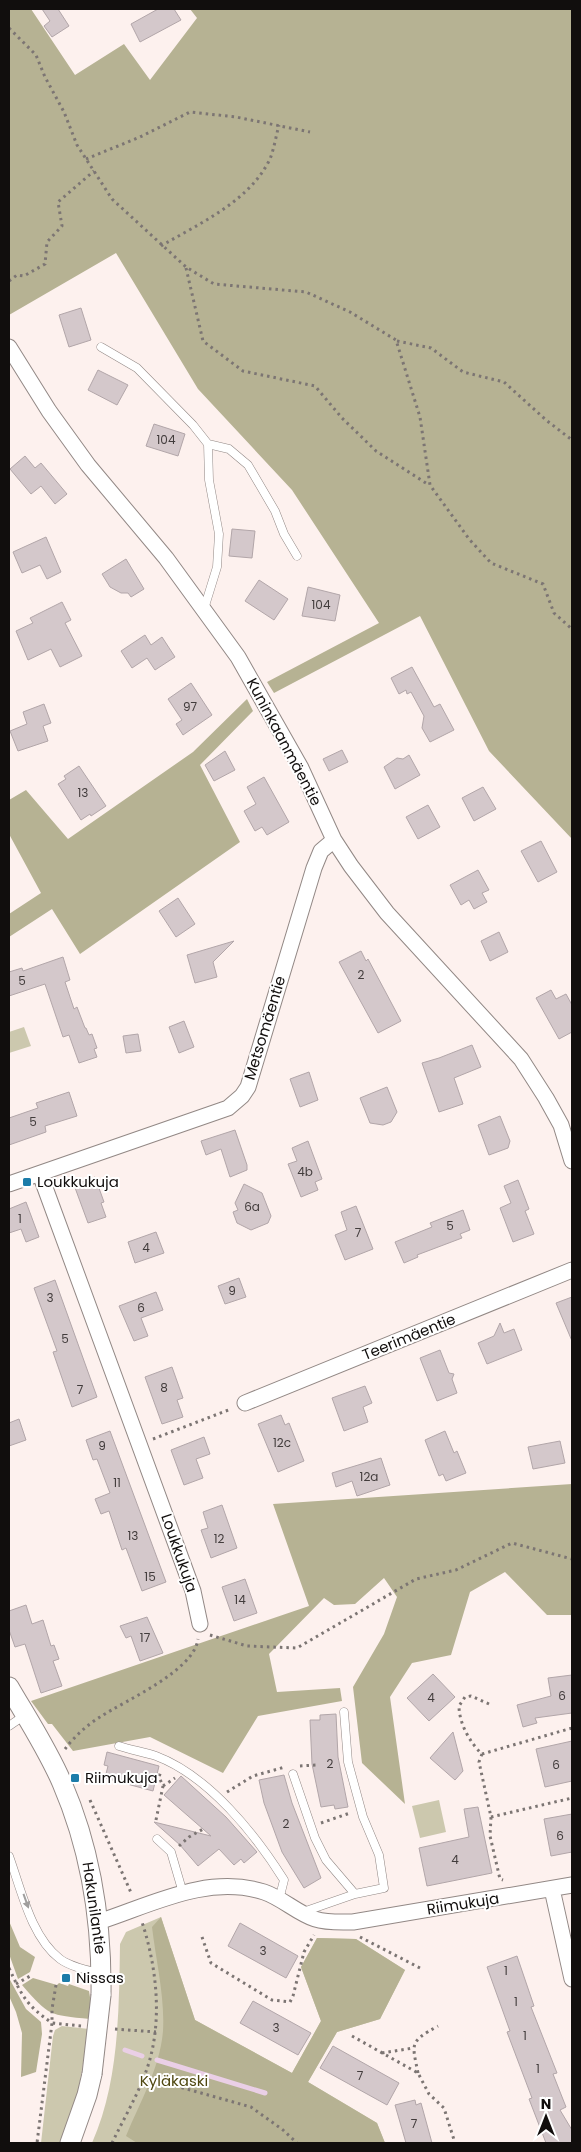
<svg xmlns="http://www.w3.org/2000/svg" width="581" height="2152" viewBox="0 0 581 2152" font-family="Poppins,sans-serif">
  <rect width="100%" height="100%" fill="#fdf1ee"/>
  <path fill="#ccc8ae" d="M24,1027l7,19 -22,7v-21z
    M439,1800l7,32 -26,6 -8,-32z
    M161,1917l34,103 97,53 29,-52 -20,-54 16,-29 39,1 49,31 -25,49 -43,13 -29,50 69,41 8,20h-293c27,-61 27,-132 28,-199l6,-12z
    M62,2026l27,3 -12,69 -16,45h-20l12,-107 2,-6z"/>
  <path fill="#b6b293" d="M9,9h22l44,66 49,-31 26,36 47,-62 -7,-9h382v830l-83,-88 -69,-135 -146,77 -7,-11 112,-59 -87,-133 -94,-101 -82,-136 -107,62z
    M247,699l6,12 -53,54 40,77 -160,112 -28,-45 -43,28v-23l32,-21 -32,-59v-34l17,-10 42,49 125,-87z
    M572,1484v131h-25l-42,-43 -35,20 -19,63 -39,8 -22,34 15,107 -43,-41 -9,-76 31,-53 13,-37 -13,-19 -29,26 -21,1 -10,-7 -55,56 8,38 63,-4 2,13 -84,15 -35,57 -73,-36 -77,14 -21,-27h-4l-17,-23 278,-95 -36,-102z
    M161,1917l34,103 97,53 29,-52 -20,-54 16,-29 39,1 49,31 -25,49 -43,13 -29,50 69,41 8,20h-248l-11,-7c14,-34 34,-68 37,-105 2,-34 -7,-70 -11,-104z
    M9,1921l11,26 15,10 -5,15 -12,7 -9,-25z
    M9,1978l17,31 15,13 1,12 -6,38 -15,5 1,-44 -6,-21 -7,-16z
    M33,1978l24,7 2,-2 9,3 1,-2 20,7 2,12 -1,16c-41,-4 -41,-3 -68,-34z"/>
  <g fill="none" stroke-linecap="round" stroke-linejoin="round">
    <path stroke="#eacfe6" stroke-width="5" d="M125,2050l17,6
      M157,2060l108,33"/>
  </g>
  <path fill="#d4c8cb" stroke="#b2a6a9" d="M42,9h16l11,17 -17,11 -8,-11 6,-5z
    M158,9h16l7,11 -41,22 -9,-18z
    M81,308l10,32 -22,7 -10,-32z
    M98,370l30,15 -11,20 -29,-15z
    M154,424l31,10 -7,22 -32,-10z
    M25,456l10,12 6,-5 26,31 -12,10 -14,-18 -10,8 -21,-25z
    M232,529l23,2 -3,27 -23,-2z
    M46,537l15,35 -14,7 -7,-14 -18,8 -9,-21z
    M126,559l18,30 -13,8 -3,-4h-7l-11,-6 -8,-13z
    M259,580l29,19 -14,21 -29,-19z
    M308,587l32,8 -5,26 -33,-5z
    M62,602l9,18 -6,3 17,33 -22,11 -9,-18 -23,11 -12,-29 17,-8 -3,-5z
    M145,635l6,10 11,-8 13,20 -20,13 -8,-12 -15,10 -11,-17z
    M412,667l22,40 6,-3 14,26 -24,12 -8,-14 2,-12 -13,-24 -4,2 -1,-4 -7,4 -8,-16z
    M191,683l21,32 -29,20 -7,-11 6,-4 -14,-21z
    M44,704l7,19 -8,3 5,15 -30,10 -8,-20 17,-7 -4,-12z
    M342,750l6,12 -19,9 -6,-12z
    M225,751l10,19 -21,11 -9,-16z
    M409,755l11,20 -25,14 -11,-22 13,-9 6,1z
    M79,766l27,40 -15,10 -1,-2 -9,6 -23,-36 8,-5 -2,-3z
    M264,777l25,45 -22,13 -5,-8 -7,4 -11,-20 12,-7 -9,-17z
    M483,787l13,22 -22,12 -12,-23z
    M428,805l12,22 -22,12 -12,-22z
    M541,841l16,31 -19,10 -17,-31z
    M478,870l11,20 -7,3 5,9 -13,7 -5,-9 -8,5 -11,-20z
    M178,898l17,26 -19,13 -17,-26z
    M499,932l9,20 -18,9 -9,-20z
    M234,941l-21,21 4,15 -22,6 -8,-28z
    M361,951l5,10 2,-2 33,62 -23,12 -39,-71z
    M63,957l7,23 -5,2 9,27 3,-2 8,21h1l3,7 3,-1 5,14 -3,1 3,8 -18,6 -10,-28 -6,2 -18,-53 -36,12v-24l13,-4 1,3z
    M551,990l5,9 10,-5 6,11v27l-13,7 -23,-41z
    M184,1021l10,26 -15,6 -10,-26z
    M138,1034l3,17 -15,2 -3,-17z
    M472,1045l9,22 -27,11 9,26 -24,8 -17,-49 17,-5z
    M309,1072l9,28 -18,7 -10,-28z
    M387,1087l10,25 -6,10 -8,3 -13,-2 -10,-25z
    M69,1092l8,24 -32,10 1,6 -37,13v-27l29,-10 -2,-5z
    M500,1116l10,25 -2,7 -19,7 -11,-30z
    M235,1130l12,35v5l-17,7 -9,-28 -15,6 -5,-14z
    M308,1141l14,38 -7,3 3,8 -17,7 -13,-33 9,-3 -5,-13z
    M95,1177l9,25 -3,1 5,14 -18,6 -14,-38z
    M518,1180l11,29 -4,2 9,23 -21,8 -13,-34 11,-5 -7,-17z
    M244,1184l18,9 9,23 -3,7 -17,7 -14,-7 -4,-11 5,-2 -3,-7z
    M26,1202l13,35 -13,5 -5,-13 -12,4v-24z
    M356,1206l17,43 -28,11 -10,-25 12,-5 -6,-18z
    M463,1210l7,20 -10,4 2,4 -45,17 1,2 -14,6 -9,-21 37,-15 -2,-4z
    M156,1232l8,21 -29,10 -7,-21z
    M239,1278l7,19 -21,7 -7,-18z
    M55,1280l42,117 -25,10 -19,-55 4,-1 -23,-63z
    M156,1292l7,18 -22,8 7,18 -14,5 -15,-35z
    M572,1297v44l-16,-38z
    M500,1323l4,10 10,-4 8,21 -35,14 -9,-21 16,-7z
    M440,1350l9,23 5,1 -2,5 5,14 -20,8 -17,-43z
    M172,1367l11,31 -6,2 6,17 -21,7 -17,-47z
    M365,1386l7,17 -9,4 5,15 -24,9 -12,-33z
    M281,1415l4,10 4,-2 15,38 -26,11 -20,-48z
    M19,1419l7,21 -17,6v-23z
    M110,1431l56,151 -24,9 -16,-43 -4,2 -13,-39 -8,3 -6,-15 15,-6 -13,-34 -4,1 -7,-20z
    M445,1431l9,22 3,-2 9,22 -20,8 -3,-7 -4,2 -14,-36z
    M204,1437l6,17 -14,5 7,19 -19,7 -13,-35z
    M560,1441l5,22 -32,6 -5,-22z
    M381,1458l9,27 -33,11 -5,-15 -16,6 -4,-14z
    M222,1505l15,43 -26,10 -10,-28 7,-2 -5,-16z
    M245,1579l12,34 -23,8 -12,-34z
    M26,1605l6,19 11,-4 8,26 3,-1 5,14 -6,2 9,25 -21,7 -16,-49 -10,3 -6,-17v-19z
    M147,1617l16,36 -23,8 -9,-25 -5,2 -6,-12z
    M433,1674l22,23 -26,24 -22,-23z
    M572,1675v38l-37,5 2,5 -14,4 -6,-22 34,-9 -3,-18z
    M336,1714l2,43 10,50 -13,2 -1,-4 -13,2 -9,-43 -2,-44h10v-5z
    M453,1732l10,39 -8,9 -25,-22z
    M572,1741v40l-27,6 -9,-38z
    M107,1752l52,14 -6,25 -48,-13 3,-12 -4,-1z
    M284,1775l8,28 29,75 -17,10 -22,-36 -18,-49 -5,-23z
    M181,1776l45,41 31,35 -13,11 -3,-4 -7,6 -15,-16 -21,17 -18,-21 -26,-23 57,14 -47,-41z
    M478,1807l14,66 -65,13 -8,-38 50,-11 -5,-28z
    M572,1814v38l-21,4 -7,-37z
    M240,1923l58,33 -12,22 -58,-32z
    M517,1956l17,50 -3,1 26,66 -4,1 13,33 -6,3 12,20v13h-26l-17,-44 3,-1 -25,-66 3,-1 -23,-64z
    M253,2001l58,32 -13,22 -58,-32z
    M333,2046l66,37 -12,22 -67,-37z
    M415,2100l1,5 5,-2 11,40h-26l-11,-38z"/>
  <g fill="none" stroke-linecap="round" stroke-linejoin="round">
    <g stroke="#928885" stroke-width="9">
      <path id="service" d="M101,347l36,21 56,57 15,19 21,5 19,16 27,46 9,23 13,22
        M204,609l13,-42 2,-33 -10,-54 -1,-36
        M9,1726l16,-11
        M119,1746c12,4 25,6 37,10 53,20 99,78 128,124l-5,20
        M293,1774l22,64 11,22 29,34 29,-6 -5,-33 -16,-38 -15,-55 -4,-50
        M157,1839l14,13 12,41
        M9,1856c12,33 22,81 51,103 11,8 27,11 40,14
        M303,1912l52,-18"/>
    </g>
    <g stroke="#928885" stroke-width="17">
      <path id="minor" d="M9,347l40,64 39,54 78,93 72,99 63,111 33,72 17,26 36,47 134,146 25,39 15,27 11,36
        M40,1174l153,417 7,33
        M9,1184l219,-76 14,-12 6,-9 66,-219 7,-17 13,-11
        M245,1403l327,-133
        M552,1889l20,90
        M98,1922c53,-17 109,-48 166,-30 18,6 33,21 51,27 12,4 25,3 38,3l219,-37"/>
    </g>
    <g stroke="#928885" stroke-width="21">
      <path id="tertiary" d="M9,1687c18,31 39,63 53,96 29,67 40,139 39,212
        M70,2143l17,-48 5,-21"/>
    </g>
    <path stroke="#7c7573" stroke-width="3" stroke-dasharray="2.5 4" stroke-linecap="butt" d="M9,28l27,27 9,22 19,35 13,33 35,54 74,68 28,17 92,8 44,20 46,28 24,77 10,68 39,54 22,24 52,21 11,29 18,16
      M86,159l54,-22 50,-25 46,5 74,15
      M161,246c39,-23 88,-44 109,-87 4,-10 6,-23 9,-34
      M186,268l17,73 40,30 72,15 27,32 34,33 53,34
      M9,281l8,-6 7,1 21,-12 2,-22 15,-16 -4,-24 36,-31
      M397,341l34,7 32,24 41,10 42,38 26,20
      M153,1439l78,-30
      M210,1635l37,11 50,2 119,-69 40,-9 56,-27 60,16
      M489,1704l-18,-8 -6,1 -6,9c0,17 11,37 23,48l90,-26
      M65,1749c9,-12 22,-24 35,-32 26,-17 94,-46 98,-78
      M482,1754l-3,8 12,55 -1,19 10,43 3,1
      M300,1766l17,-1
      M163,1786l12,-8
      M227,1792l26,-16 32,-9
      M90,1800l42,95
      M491,1817l81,-19
      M156,1820l7,-34 -4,-9 2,-6
      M321,1823l29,-10
      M179,1846l10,-9 16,-9
      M202,1937l9,26 61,37 18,2 3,-6 11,-44 10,-17
      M360,1937l60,31
      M9,1968c13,28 17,37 43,55l-15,120
      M16,1984l16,-9
      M56,1985l-4,24v14l29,3
      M115,2029l41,3
      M352,2036l66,37 11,21 15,14 11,35
      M382,2053l31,-5
      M418,2073c-6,-30 -9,-31 20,-47
      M144,2077l107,30 32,23 14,13
      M112,2143c13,-27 30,-55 38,-84 12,-44 6,-94 -8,-137"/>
    <use href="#service" stroke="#fff" stroke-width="8"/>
    <use href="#minor" stroke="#fff" stroke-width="15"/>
    <use href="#tertiary" stroke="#fff" stroke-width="19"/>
    <g stroke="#928885" stroke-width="21" stroke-linecap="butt">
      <path id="tertiary-bridge" d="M92,2074l9,-79"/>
    </g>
    <use href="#tertiary-bridge" stroke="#fff" stroke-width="19"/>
  </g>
  <defs><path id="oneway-solid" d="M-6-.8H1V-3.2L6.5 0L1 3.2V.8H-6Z" transform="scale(1.25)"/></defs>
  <use fill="#a09f9e" href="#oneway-solid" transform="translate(26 1901) rotate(70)"/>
  <g fill="#1c7ca9" stroke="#fff" stroke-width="2">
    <rect x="22" y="1177" width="10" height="10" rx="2.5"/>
    <rect x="70" y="1773" width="10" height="10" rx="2.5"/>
    <rect x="61" y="1973" width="10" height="10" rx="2.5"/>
  </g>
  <g text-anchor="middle" stroke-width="4" stroke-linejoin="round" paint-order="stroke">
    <g font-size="12" fill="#423c3c">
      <text x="166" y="444">104</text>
      <text x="321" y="609">104</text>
      <text x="190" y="711">97</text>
      <text x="83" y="797">13</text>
      <text x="361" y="979">2</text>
      <text x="22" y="985">5</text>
      <text x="33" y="1126">5</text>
      <text x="305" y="1176">4b</text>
      <text x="252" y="1211">6a</text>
      <text x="20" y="1223">1</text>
      <text x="450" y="1230">5</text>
      <text x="358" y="1237">7</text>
      <text x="146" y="1252">4</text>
      <text x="232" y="1295">9</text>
      <text x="50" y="1302">3</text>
      <text x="141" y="1312">6</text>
      <text x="65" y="1343">5</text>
      <text x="164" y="1392">8</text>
      <text x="80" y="1394">7</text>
      <text x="282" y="1447">12c</text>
      <text x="102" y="1450">9</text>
      <text x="369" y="1481">12a</text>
      <text x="117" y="1487">11</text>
      <text x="133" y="1540">13</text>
      <text x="219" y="1543">12</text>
      <text x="150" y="1581">15</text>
      <text x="240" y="1604">14</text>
      <text x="145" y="1642">17</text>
      <text x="562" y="1700">6</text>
      <text x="431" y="1702">4</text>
      <text x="330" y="1768">2</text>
      <text x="556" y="1769">6</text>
      <text x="286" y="1828">2</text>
      <text x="560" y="1840">6</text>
      <text x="455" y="1864">4</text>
      <text x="263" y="1955">3</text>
      <text x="506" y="1975">1</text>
      <text x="516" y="2006">1</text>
      <text x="276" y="2032">3</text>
      <text x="525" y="2040">1</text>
      <text x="538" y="2073">1</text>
      <text x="360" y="2080">7</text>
      <text x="414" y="2128">7</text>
    </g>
    <g font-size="15" fill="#110e0d" stroke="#fff">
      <text transform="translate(284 742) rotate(62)" y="5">Kuninkaanmäentie</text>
      <text transform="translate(265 1028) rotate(-73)" y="5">Metsomäentie</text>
      <text transform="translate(409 1337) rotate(-22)" y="5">Teerimäentie</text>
      <text transform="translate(179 1553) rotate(71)" y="5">Loukkukuja</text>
      <text transform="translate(463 1904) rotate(-9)" y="5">Riimukuja</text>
      <text transform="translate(94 1908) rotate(82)" y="5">Hakunilantie</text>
    </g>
    <g font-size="15" fill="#110e0d" stroke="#fff" text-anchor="start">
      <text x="37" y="1187">Loukkukuja</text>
      <text x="85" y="1783">Riimukuja</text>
      <text x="76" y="1983">Nissas</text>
    </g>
    <g font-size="15" fill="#4f4710" stroke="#fff">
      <text x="174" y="2086">Kyläkaski</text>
    </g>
  </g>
  <rect width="581" height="2152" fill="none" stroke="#110e0d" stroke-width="20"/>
  <g transform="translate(546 2117)" stroke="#ffffff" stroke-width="4" paint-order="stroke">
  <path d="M0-4L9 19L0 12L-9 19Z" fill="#110e0d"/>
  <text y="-8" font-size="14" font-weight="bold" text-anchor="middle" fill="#110e0d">N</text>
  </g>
</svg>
